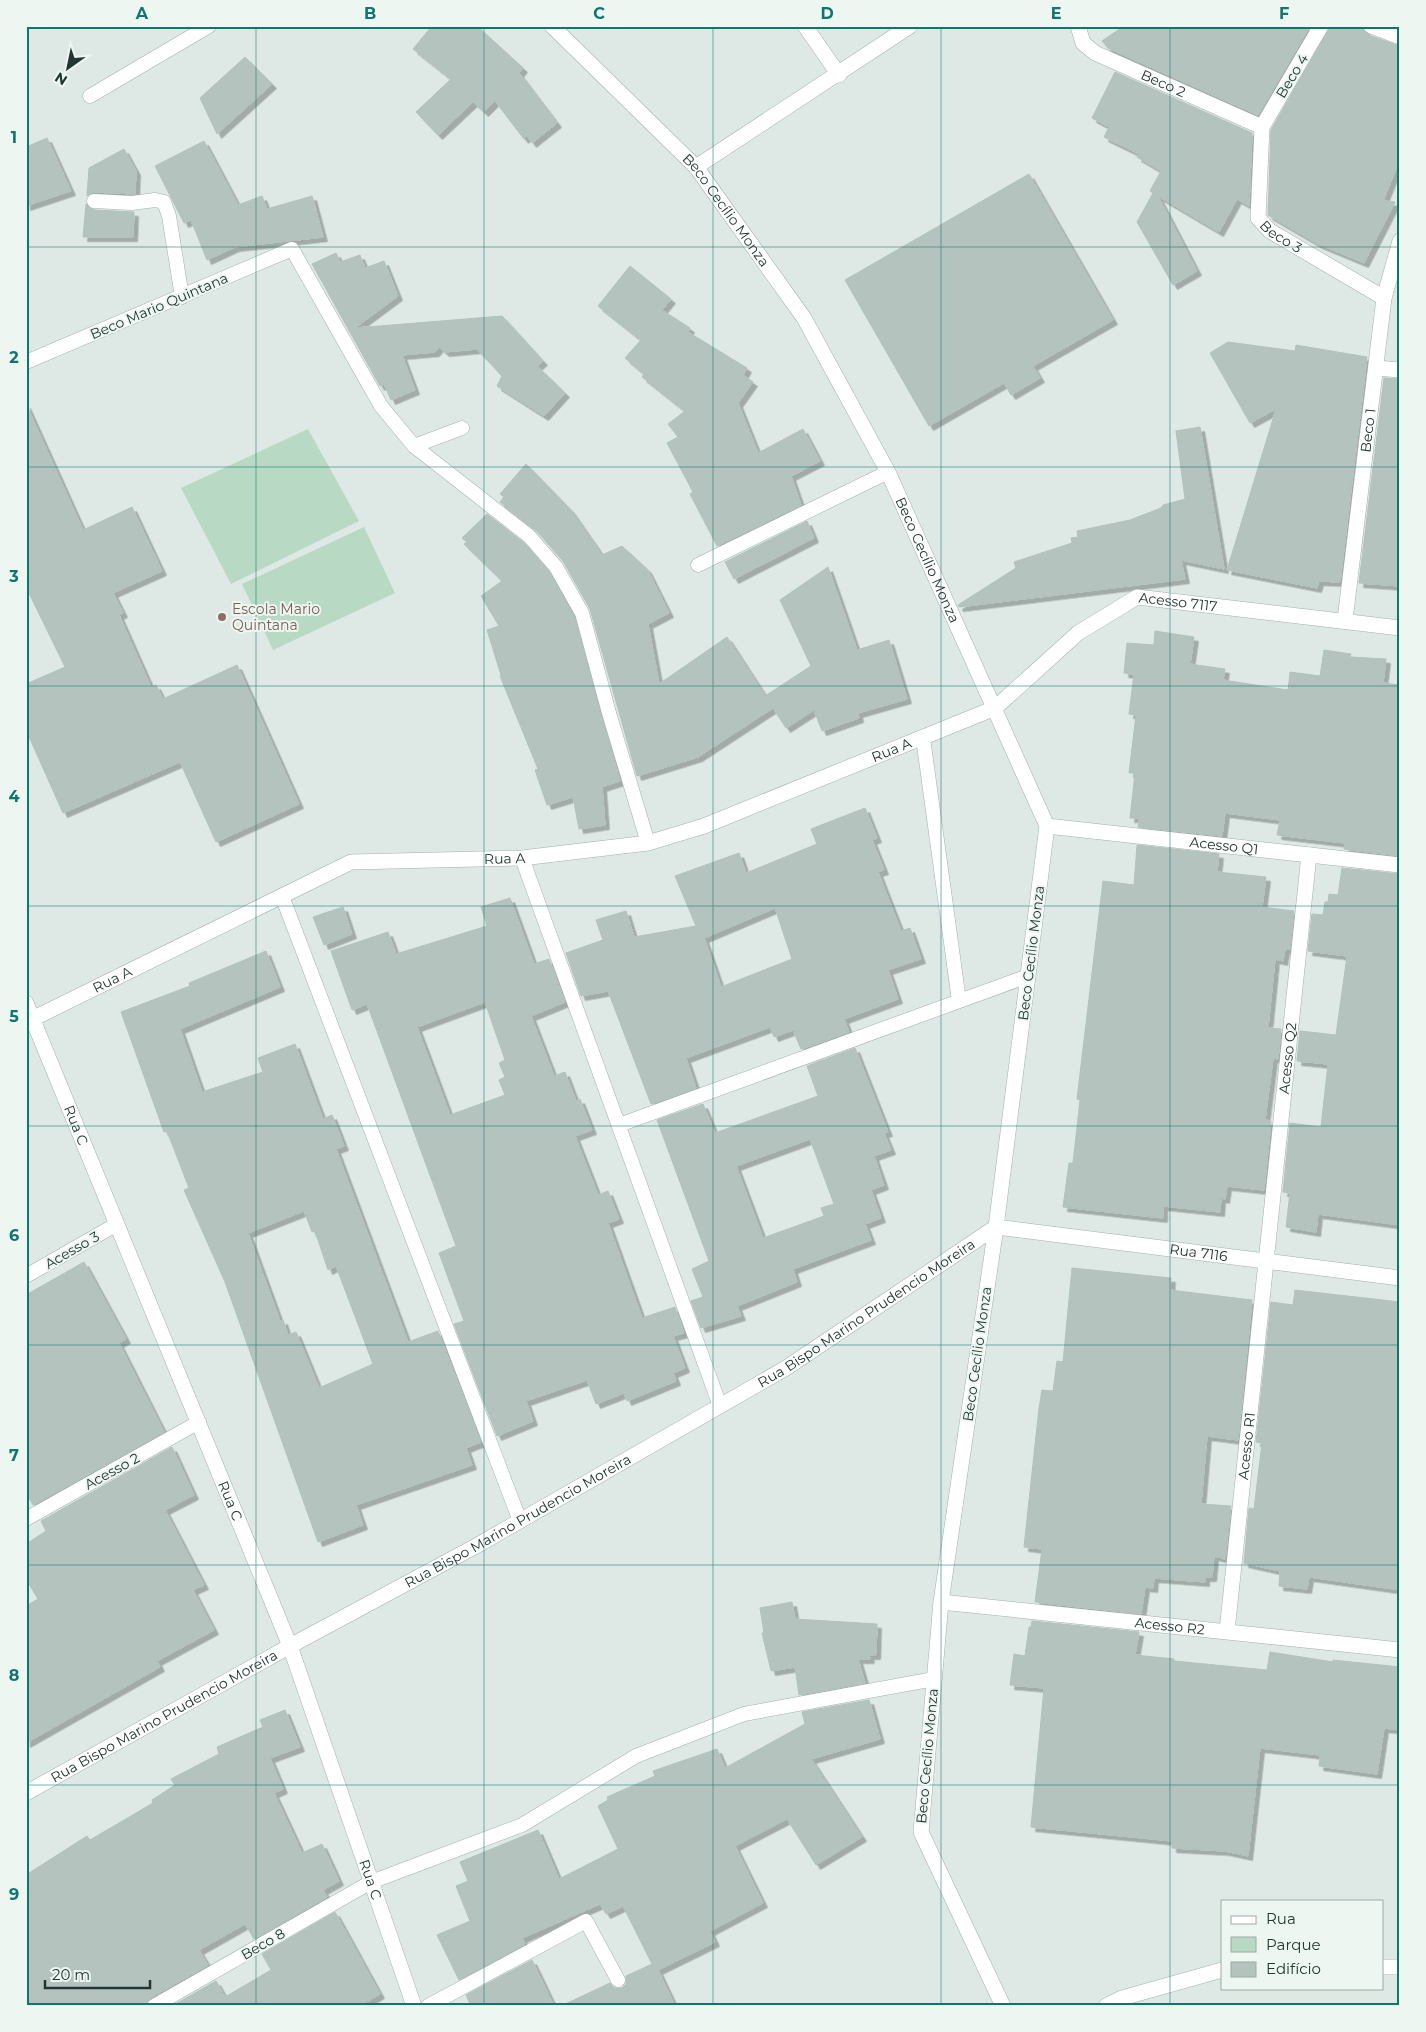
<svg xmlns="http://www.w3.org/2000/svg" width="1426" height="2032" viewBox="0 0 1426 2032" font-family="Montserrat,sans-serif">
  <defs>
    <filter id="shadow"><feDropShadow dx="4.5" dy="4.5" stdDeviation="0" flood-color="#0004"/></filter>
  </defs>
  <rect width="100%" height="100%" fill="#dee9e5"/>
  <path fill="#b8d9c3" d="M308,429l51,92 -128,63 -50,-96z
    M364,527l31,66 -122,57 -31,-66z"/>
  <path fill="#b4c3be" stroke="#b1c2bc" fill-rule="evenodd" filter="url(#shadow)" d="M432,26h45l46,42 -4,5 38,50 -25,20 -5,-7 -3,3 -29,-38 -11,11 -11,-10 -35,33 -22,-23 35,-33 -38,-30z
    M1124,26h186l-52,89 -150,-67 -6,-7z
    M1330,26h32l6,9 32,11v113l-17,42 12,1 -31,61 -46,-19 -50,-29 3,-85z
    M245,57l27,27 -55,50 -17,-36z
    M1115,72l137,61 -3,73 -12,-7 -18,33 -61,-36 39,75 -24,14 -36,-63 16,-29 -3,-2 11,-20 -24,-14 2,-3 -35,-17 5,-10 -17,-9z
    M47,138l24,53 -45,15v-59z
    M204,141l34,64 24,-9 5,13 45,-13 11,41 -88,10 -28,13 -16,-40 -7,3 -29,-57z
    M124,149l12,22 -1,23 -41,-2 -7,4 2,-28z
    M1029,174l84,146 -80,46 7,12 -29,17 -7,-12 -75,43 -84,-146z
    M86,204l8,6 40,2 -1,25h-50z
    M336,253l4,9 20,-7 5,13 19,-7 14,35 -43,32 147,-12 41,45 -6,5 28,27 -21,23 -47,-30 5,-10 -25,-27 -32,3 -6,-5 -4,5 -33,3 13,35 -24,10 -7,-16 -4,2 -68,-122z
    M630,266l41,33 -9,11 28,18 -2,4 59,36 -4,7 10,7 -15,21 20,50 45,-24 17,32 -29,15 10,29 -84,41 -27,-52 3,-2 -26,-49 11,-6 -10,-13 17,-13 -43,-34 2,-3 -19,-16 16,-18 -43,-34z
    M1228,342l67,9 1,-6 71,12 -27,225 -21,-1 -2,7 -90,-18 49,-161 -26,14 -40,-70z
    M1384,378l16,1v207l-41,-3z
    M26,404l57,126 49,-23 30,64 -49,22 10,20 -4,2 32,72 5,-2 7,14 74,-34 62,139 -83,38 -36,-80 -117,51 -37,-83v-46l39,-17 -39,-80z
    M1200,427l24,142 -43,-9 4,19 -226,28 -1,-2 58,-37 -2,-6 58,-19 -1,-5 7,-1 -1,-6 53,-11 31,-12 2,-3 22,-6 -9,-68z
    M526,464l44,45 32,46 20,-9 25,23 22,44 -21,11 11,60 68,-47 46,71 -75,49 -61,19 -47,-167 -27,-48 -28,-32 -35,-27 4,-5 -4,-3z
    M487,514l36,28 26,30 25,44 46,165 -18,6 3,38 -26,4 -6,-32 -26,8 -12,-35 3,-1 -38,-93 1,-1 -14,-45 12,-4 -18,-30 21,-15 -38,-37 3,-2 -5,-4z
    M807,521l7,17 -80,41 -9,-17z
    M828,567l29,83 32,-10 18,59 -49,14 1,5 -37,13 -8,-21 -28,18 -21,-32 46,-30 -31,-66z
    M1155,631l39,6 -4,27 35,5 -2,11 65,10 2,-18 30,4 4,-26 27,4 -1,3 36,2 -3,24 17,2v171l-56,-7 1,-6 -68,-8 3,-15 -55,-7 -3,23 -84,-9 1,-9h-9l5,-45h-6l7,-58 -7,-1 5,-40 -10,-1 3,-30 27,2z
    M865,808l12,30 -5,2 12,30 -6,2 23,59 9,-3 11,31 -33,11 10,29 -54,20 5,13 -48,17 -8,-19 -19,7 -4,-10 -84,31 10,30 -45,16 -43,-113 -27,5 -15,-43 37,-13 -7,-20 30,-9 8,26 62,-11 -21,-50 64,-23 7,20 71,-29 -6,-15zM775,908l17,51 -71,28 -17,-49z
    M1137,845l82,9 -2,18 49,5 -4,30 32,4 -4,38h-5l-2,12 -8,-2 -7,69 13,1 -3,30 -5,-1 -8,62 6,1 -7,69 -37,-4 -2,13 -4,-1 -1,14 -57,-6v12l-100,-11 6,-44h4l7,-63 -3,-1 26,-218 31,4z
    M1342,868l58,6v351l-82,-11 -2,18 -30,-5 4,-34 -7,-1 7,-69 31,4 7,-63 -31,-3 3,-30 36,4 11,-79 -39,-5 4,-37 11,1 2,-13h3l1,-8 9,1z
    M510,898l24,66 15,-5 16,43 -34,14 23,60 11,-4 11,29 4,-2 12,31 -17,6 23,59 10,-4 11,28 -11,4 34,95 33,-11 9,26 -11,3 12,32 -12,5 3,8 -49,20 -3,-8 -28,11 -9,-24 -61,21 7,20 -36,15 -43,-112 10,-3 -25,-68 17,-7 -89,-242 -15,6 -21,-59 57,-19 8,22 91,-28 -6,-19zM485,1002l20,58 -6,3 6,14 -6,3 6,15 -55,20 -33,-88z
    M343,907l9,27 -28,11 -11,-28z
    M266,951l14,36 -100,42 22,63 61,-20 -5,-14 37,-14 28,75 9,-4 12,31 -8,3 72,193 30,-11 43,111 -15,6 6,17 -116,40 7,20 -45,17 -93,-260 -41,-92 5,-2 -22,-57 -3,1 -43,-120 69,-26 -1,-3zM304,1211l8,21 3,-1 13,39 8,-4 37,98 -54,24 -23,-56 -8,3 -5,-15 -3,1 -32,-88z
    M855,1048l33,84 -4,1 7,17 -17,6 10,29 -13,5 10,28 -16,6 6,16 -78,29 4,13 -60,24 4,10 -40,12 -10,-27 12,-4 -11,-28 17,-8 -52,-141 46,-16 12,29 103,-37 -11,-30zM810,1139l24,65 -13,4 3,8 -61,22 -27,-72z
    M84,1262l42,77 -7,4 45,89 -131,73 -7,-12v-198z
    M1072,1268l99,10 -1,12 82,10 -14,140 -31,-4 -6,68 30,2 -6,53 -11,-3 -2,21h-7v5l-51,-4 -1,10 -8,-1 -4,27 -106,-12 7,-53 -18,-2 15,-139 3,-18 11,1 4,-30 6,1z
    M1295,1290l105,12v288l-91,-13 -2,12 -28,-3 1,-15 -36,-8 5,-55 5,1 8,-66 -6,-1 15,-140 22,3z
    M172,1447l22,48 -29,15 39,75 -11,5 21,40 -57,31 3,6 -134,76v-137l12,-7 -12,-20v-35l20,-13 -5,-10z
    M792,1602l3,17 82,5 -1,31h-7l1,4h-12l7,24 -66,12 -4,-28 -24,4 -9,-38h2l-4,-25z
    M1032,1621l107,11 -4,23 39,4v2l93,9 3,-18 63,10v-2l67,7v63l-16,-2 -7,46 -58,-8 1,-11 -60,-7 -12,108 -23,-5 -53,-3v-7l-141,-14 13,-139 -34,-3 4,-31 11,2 4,-29h2z
    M869,1700l11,39 -69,20 51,78 -46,28 -29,-46 -52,27 28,57 -53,28 5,11 -57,28 17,36h-114l49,-23 4,5h8l4,-4v-8l26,-12 -29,-58 -17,8 -6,-10 -78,34 3,6 -66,36 -22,-45 33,-14 -14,-35 12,-5 -8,-19 78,-32 21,49 59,-30 -20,-43 10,-6 -1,-3 48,-21 -2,-5 64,-22 8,19 80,-44 -3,-12z
    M285,1710l15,37 -30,11 13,31 -9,4 28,60 20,-9 17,37 -16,9 4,7 -73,42 -9,-15 -46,26 9,15 -58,33 -5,8h-119v-131l61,-39 3,4 63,-37 -1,-3 23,-15 -4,-6 48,-25 -2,-7 46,-20 -3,-7z
    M335,1912l45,82 -20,12h-188l44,-25 9,16 46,-27 -9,-16z
    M532,1960l22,46h-83l-5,-11z"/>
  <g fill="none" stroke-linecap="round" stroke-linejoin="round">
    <g stroke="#a2b0ac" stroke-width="15">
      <path id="service" d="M90,96l119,-70
        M94,201l38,2 23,-3 9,2 5,14 13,81
        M26,362l266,-113 89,157 33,40 115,90 27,31 26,46 27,100 39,130
        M414,446l48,-18
        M698,565l190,-93
        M923,738l36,263
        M522,858l198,548
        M282,896l238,625
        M619,1125l409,-149
        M26,1276l91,-52
        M26,1519l173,-97
        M154,2006l217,-124 151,-57 114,-69 108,-42 190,-35
        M428,2006l158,-85 32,59"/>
    </g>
    <g stroke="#a2b0ac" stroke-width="16">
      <g id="minor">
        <path id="s1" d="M552,26l144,141 108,151 84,154 159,354 -51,401 -55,375 -20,230 82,174"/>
        <path d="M805,26l34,49"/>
        <path id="s2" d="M1078,26l5,17 12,10 167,74"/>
        <path id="s3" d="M1321,26l-59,101 -4,91 12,13 114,67"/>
        <path d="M1371,26l29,11"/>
        <path d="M696,167l214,-141"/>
        <path d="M1376,368l24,2"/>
        <path id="s4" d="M1345,620l39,-322 16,-57"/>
        <path id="s5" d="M1047,826l353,39"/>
        <path id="s6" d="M26,1003l264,643 124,360"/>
        <path id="s7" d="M26,1022l325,-160 171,-4 126,-15 56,-17 291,-118 83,-75 59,-36 263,31"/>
        <path id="s8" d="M941,1602l459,48"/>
        <path id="s9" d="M1227,1631l82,-776"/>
        <path id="s10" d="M26,1793l264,-147 186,-100 310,-178 210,-141 404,51"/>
      </g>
    </g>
    <g stroke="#9eb4ae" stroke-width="16">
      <path id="secondary" d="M1382,1967h18
        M1106,2006l16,-8 100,-28"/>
    </g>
    <use href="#service" stroke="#fff" stroke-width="14"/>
    <use href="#minor" stroke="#fff" stroke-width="15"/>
    <use href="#secondary" stroke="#fff" stroke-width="15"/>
  </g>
  <path fill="none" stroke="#0f766e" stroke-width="1" stroke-opacity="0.55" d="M256,26v1980M484,26v1980M713,26v1980M941,26v1980M1170,26v1980M26,247h1374M26,467h1374M26,686h1374M26,906h1374M26,1126h1374M26,1345h1374M26,1565h1374M26,1785h1374"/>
  <circle fill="#8d6e63" stroke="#eef6f2" stroke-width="2" cx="222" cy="617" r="5"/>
  <g text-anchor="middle" stroke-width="4" stroke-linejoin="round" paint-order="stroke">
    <g font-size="14" fill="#213733" stroke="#eef6f2">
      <text transform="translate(1292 76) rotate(-59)" y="5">Beco 4</text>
      <text dy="5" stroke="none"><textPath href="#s2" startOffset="108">Beco 2</textPath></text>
      <text dy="5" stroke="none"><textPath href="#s1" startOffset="254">Beco Cecílio Monza</textPath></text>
      <text dy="5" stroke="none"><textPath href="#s3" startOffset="238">Beco 3</textPath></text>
      <text transform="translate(159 306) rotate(-23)" y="5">Beco Mario Quintana</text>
      <text dy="5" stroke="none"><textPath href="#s4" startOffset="191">Beco 1</textPath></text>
      <text dy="5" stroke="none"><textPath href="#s1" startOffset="659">Beco Cecílio Monza</textPath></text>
      <text dy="5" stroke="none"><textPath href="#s7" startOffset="1255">Acesso 7117</textPath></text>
      <text dy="5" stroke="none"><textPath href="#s7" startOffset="921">Rua A</textPath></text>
      <text dy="5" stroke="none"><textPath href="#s5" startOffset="178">Acesso Q1</textPath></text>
      <text dy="5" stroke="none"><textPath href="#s7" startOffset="516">Rua A</textPath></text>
      <text transform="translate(1031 953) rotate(-83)" y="5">Beco Cecílio Monza</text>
      <text dy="5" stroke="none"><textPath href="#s7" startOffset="96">Rua A</textPath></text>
      <text dy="5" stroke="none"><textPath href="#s9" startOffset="576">Acesso Q2</textPath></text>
      <text dy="5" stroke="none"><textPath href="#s6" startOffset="132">Rua C</textPath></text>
      <text transform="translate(72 1250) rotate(-30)" y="5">Acesso 3</text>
      <text dy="5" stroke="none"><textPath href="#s10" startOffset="1328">Rua 7116</textPath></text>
      <text dy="5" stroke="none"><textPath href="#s10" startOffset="968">Rua Bispo Marino Prudencio Moreira</textPath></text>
      <text transform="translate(977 1354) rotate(-82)" y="5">Beco Cecílio Monza</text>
      <text dy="5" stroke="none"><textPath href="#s9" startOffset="186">Acesso R1</textPath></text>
      <text transform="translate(112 1471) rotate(-29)" y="5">Acesso 2</text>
      <text dy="5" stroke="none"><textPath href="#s6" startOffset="538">Rua C</textPath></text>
      <text dy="5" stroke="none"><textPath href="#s10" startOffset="562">Rua Bispo Marino Prudencio Moreira</textPath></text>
      <text dy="5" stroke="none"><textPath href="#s8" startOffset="230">Acesso R2</textPath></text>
      <text dy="5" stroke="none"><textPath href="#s10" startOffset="158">Rua Bispo Marino Prudencio Moreira</textPath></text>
      <text transform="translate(927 1756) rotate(-85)" y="5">Beco Cecílio Monza</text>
      <text dy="5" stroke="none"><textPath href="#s6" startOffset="942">Rua C</textPath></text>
      <text transform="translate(263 1944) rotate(-30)" y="5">Beco 8</text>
    </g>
    <g font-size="14" fill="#785e54" stroke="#eef6f2" text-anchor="start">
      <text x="232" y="614">Escola Mario<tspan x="232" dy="16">Quintana</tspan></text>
    </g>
  </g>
  <rect width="1426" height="2032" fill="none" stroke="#eef6f2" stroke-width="55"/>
  <rect x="1221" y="1900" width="162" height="90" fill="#eef6f2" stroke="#9caaa6"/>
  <rect x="1231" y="1916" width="25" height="8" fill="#ffffff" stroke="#9caaa6"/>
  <text x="1266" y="1924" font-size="15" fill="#213733">Rua</text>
  <rect x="1231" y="1937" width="25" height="15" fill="#b8d9c3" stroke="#9caaa6"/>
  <text x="1266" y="1950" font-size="15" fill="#213733">Parque</text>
  <rect x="1231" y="1962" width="25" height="15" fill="#b4c3be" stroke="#9caaa6"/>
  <text x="1266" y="1974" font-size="15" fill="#213733">Edifício</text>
  <g transform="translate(68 68) rotate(213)" stroke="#eef6f2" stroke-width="4" paint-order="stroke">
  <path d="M0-4L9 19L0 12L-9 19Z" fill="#213733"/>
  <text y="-8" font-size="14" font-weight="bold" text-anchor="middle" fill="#213733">N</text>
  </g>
  <path d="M45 1980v8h105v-8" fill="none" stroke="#213733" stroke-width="2.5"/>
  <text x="52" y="1980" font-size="15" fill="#213733" stroke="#eef6f2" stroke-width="4" paint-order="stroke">20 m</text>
  <rect x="28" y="28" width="1370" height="1976" fill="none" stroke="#0f766e" stroke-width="2"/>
  <g font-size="16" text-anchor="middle" font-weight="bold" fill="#0f766e">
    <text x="142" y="19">A</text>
    <text x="370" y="19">B</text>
    <text x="599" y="19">C</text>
    <text x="827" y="19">D</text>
    <text x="1056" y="19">E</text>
    <text x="1284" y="19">F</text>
    <text x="14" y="143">1</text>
    <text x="14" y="363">2</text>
    <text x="14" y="582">3</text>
    <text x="14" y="802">4</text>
    <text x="14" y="1022">5</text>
    <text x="14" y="1241">6</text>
    <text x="14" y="1461">7</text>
    <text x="14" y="1681">8</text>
    <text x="14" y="1900">9</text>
  </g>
</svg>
